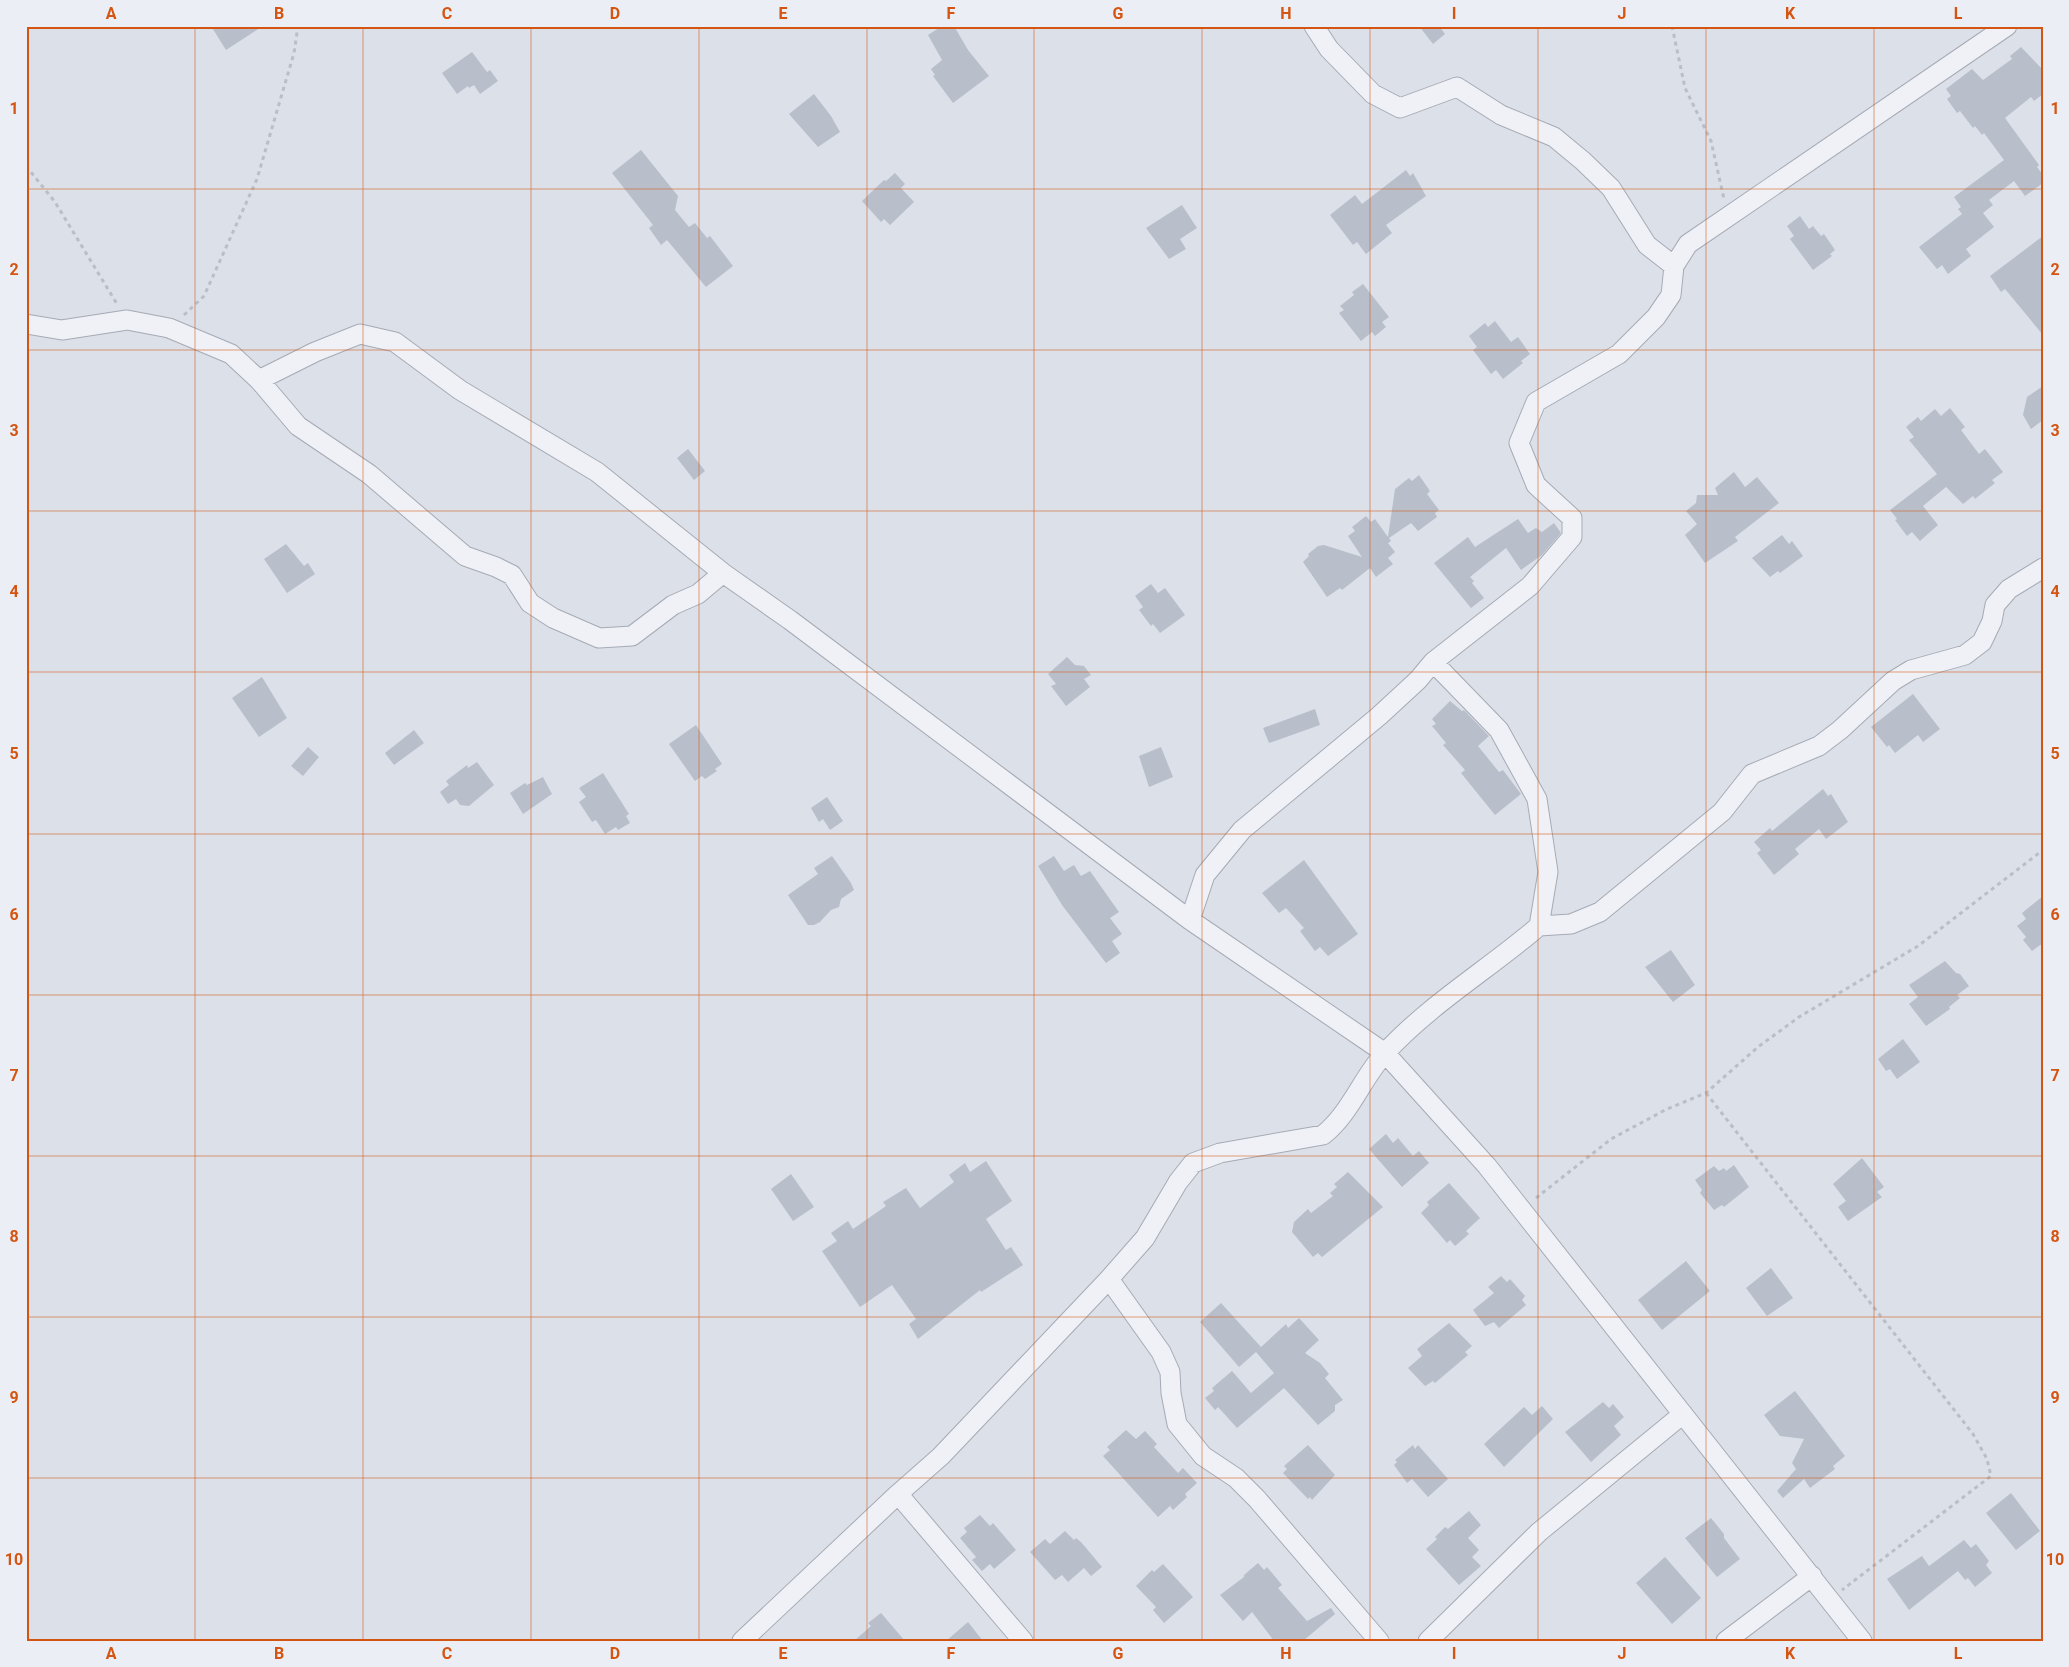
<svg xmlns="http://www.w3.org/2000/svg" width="2069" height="1667" viewBox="0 0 2069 1667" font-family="Roboto,sans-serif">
  <rect width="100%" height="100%" fill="#dce0e8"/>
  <path fill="#b9becb" d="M211,26h52l-37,24z
    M942,26h12l14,24 21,26 -36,27 -20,-27 2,-1 -4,-6 11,-9 -14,-25z
    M1419,26h20l6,8 -12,10z
    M2021,47l22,23v24l-9,7 -3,-4 -26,21 34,47 -2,2 6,8v8l-18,13 -11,-15 -25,19 4,5 -10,8 11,14 -28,22 5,7 -23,18 -6,-9 -5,4 -18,-22 43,-33 -4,-5 3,-2 -7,-10 50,-37 -20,-27 -2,2 -7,-9 -2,2 -13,-17 -3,2 -10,-14 4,-3 -5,-7 26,-20 11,11 29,-21 -2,-3z
    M472,52l15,20 3,-2 8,11 -18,13 -6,-9 -5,3 -1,-2 -11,8 -15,-21z
    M814,94l17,22 9,16 -22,15 -29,-33z
    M641,150l37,46 -3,14 14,17 6,-4 12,15 3,-2 23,30 -27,21 -39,-47 -6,5 -12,-17 4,-3 -41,-52z
    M1406,170l4,6 3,-3 13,23 -40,29 6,8 -26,21 -9,-12 -4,3 -23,-30 25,-20 7,9z
    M895,173l10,11 -4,4 13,14 -24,23 -6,-6 -3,3 -19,-21 22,-21 2,1z
    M1182,205l15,23 -17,11 6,10 -17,10 -23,-31z
    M1800,216l9,13 4,-3 8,10 3,-2 11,16 -5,4 2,2 -19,14 -23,-31 4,-3 -7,-10z
    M2043,236v99l-38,-46 -4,3 -11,-16z
    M1363,284l26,33 -7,5 4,5 -11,9 -3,-4 -11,9 -22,-28 5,-3 -4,-4 14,-11 -2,-3z
    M1495,321l16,21 7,-5 12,17 -9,7 2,2 -20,16 -7,-9 -5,4 -18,-24 4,-3 -8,-11 16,-13 3,4z
    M2043,386v34l-12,9 -8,-14 4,-18z
    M1950,408l15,19 -4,3 18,24 6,-5 18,23 -11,8 3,3 -20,16 -2,-3 -10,8 -17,-17 -23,19 15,19 -18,16 -8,-9 -5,4 -12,-16 2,-1 -7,-9 47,-36 -28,-34 5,-3 -8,-10 12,-10 3,4 14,-12 6,7z
    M688,449l17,22 -11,9 -17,-22z
    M1734,472l11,15 12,-10 22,26 -44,34 3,4 -33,22 -20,-28 12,-11 -11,-13 10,-8 1,-8h21l-3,-7z
    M1419,475l11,16 -3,3 12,16 -4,3 2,4 -19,14 -7,-8 -22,15 2,3 -3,2 7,9 -7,6 5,6 -17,13 -6,-9 -28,22 -2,-2 -13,9 -24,-35 6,-6 -1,-2 10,-8 6,-1 38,12 -14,-21 7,-5 -3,-4 14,-11 5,6 4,-3 13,18 7,-48 14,-11 3,3z
    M1518,519l10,14 8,-5 6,4 12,-9 7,10 -19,22 -21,15 -15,-22 -36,29 4,4 -2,2 12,15 -13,10 -37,-45 34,-26 7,10z
    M1782,535l7,9 3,-3 11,15 -23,17 -2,-2 -8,6 -18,-19z
    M286,544l18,22 4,-3 7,11 -28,19 -23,-34z
    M1151,584l7,9 7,-5 20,27 -25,18 -7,-9 -2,2 -12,-16 4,-3 -8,-11z
    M1067,657l8,8 9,1 7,9 -7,4 6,8 -24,19 -15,-20 5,-2 -8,-10z
    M262,677l25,41 -28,19 -27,-39z
    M1913,694l27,35 -17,13 -5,-7 -23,18 -6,-8 -2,2 -16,-20z
    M1450,701l12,10 2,-1 25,26 -11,10 21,26 4,-2 18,24 -26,21 -34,-42 4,-3 -22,-25 3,-2 -14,-17 4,-2 -4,-5z
    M1315,709l5,16 -51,18 -6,-15z
    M696,725l26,39 -7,5 2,2 -12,8 -3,-3 -7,5 -26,-37z
    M414,730l10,13 -30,22 -9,-12z
    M308,747l11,10 -16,19 -12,-10z
    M1161,747l12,30 -24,10 -10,-31z
    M477,762l17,23 -25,21 -9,-1 -4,-6 -8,5 -8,-12 9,-7 -3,-4 21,-16 1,3z
    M603,773l26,41 -3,2 4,7 -12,7 -2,-3 -11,7 -9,-14 -4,2 -13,-20 7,-5 -7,-9z
    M543,777l9,17 -29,20 -13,-21 15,-10 2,2z
    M1823,789l5,7 3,-2 17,28 -22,17 -7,-10 -24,20 4,5 -25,21 -17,-22 4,-3 -7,-8 16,-14 2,3z
    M827,797l16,24 -13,9 -7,-11 -4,3 -8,-14z
    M832,856l19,27 3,7 -13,9 -2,8 -8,3 -11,12 -6,3h-6l-20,-30 30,-21 -4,-6z
    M1054,856l10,15 10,-6 7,11 9,-5 29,41 -9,6 12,16 -10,7 8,12 -14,10 -44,-58 -24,-39z
    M1304,860l54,74 -30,22 -8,-9 -5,4 -15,-20 4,-3 -18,-20 -7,5 -17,-20z
    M2043,896v47l-11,8 -9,-11 3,-3 -9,-11 9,-7 -4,-6z
    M1671,950l24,35 -22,17 -28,-35z
    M1945,961l11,12 4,1 9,12 -12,9 3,3 -11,9 1,2 -24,17 -17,-22 9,-7 -9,-12z
    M1903,1039l17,23 -23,17 -7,-10 -4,2 -8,-12z
    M1386,1134l7,9 5,-5 15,18 6,-5 10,12 -27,24 -33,-38z
    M1862,1158l22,29 -7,5 5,5 -34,24 -10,-14 8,-6 -13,-17z
    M986,1161l26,40 -26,18 20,31 5,-3 12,18 -42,27 -1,-2 -62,49 -9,-15 7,-5 -24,-34 -32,22 -38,-56 15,-10 -6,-8 17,-12 5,8 33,-23 -3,-4 23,-14 14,20 34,-26 -5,-7 16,-12 5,9z
    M1734,1165l15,22 -25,20 -2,-2 -8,5 -14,-17 2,-3 -7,-10 19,-14 5,5 5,-3 2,3z
    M1348,1172l35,35 -61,50 -4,-4 -5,4 -21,-25 2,-10 14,-13 3,4 22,-17 -3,-3 7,-6 -3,-3z
    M791,1174l23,33 -21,14 -22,-32z
    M1449,1183l31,35 -14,13 3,3 -14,12 -5,-6 -3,3 -26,-30 8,-8 -2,-3z
    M1686,1261l24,30 -48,39 -24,-30z
    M1771,1268l22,30 -26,18 -21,-28z
    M1501,1276l6,6 3,-3 15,17 -3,4 4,5 -27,23 -5,-6 -9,4 -12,-16 21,-17 -6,-6z
    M1221,1303l40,44 25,-23 2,4 11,-10 20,22 -14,13 15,10 9,11 -4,4 18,22 -8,5v6l-17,14 -34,-37 -47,40 -19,-21 -3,3 -10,-12 9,-7 -2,-3 20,-17 19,22 23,-20 -18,-21 -17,15 -39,-45z
    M1449,1323l23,23 -7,6 3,3 -33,28 -2,-2 -8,5 -17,-18 14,-12 -5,-7z
    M1795,1391l50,65 -12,10 2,3 -25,19 -6,-9 -21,19 -6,-7 19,-22 -4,-6 12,-24 -24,-3 -16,-21z
    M1603,1402l6,6 4,-4 11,13 -10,9 7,9 -30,27 -26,-30z
    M1542,1406l11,13 -49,48 -20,-23 40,-37 8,8z
    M1126,1430l10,9 9,-8 12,13 -3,3 24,26 5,-5 14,15 -12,11 2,3 -14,13 -3,-4 -12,11 -55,-61 7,-6 -3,-3z
    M1308,1445l27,30 -23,25 -2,-3 -2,2 -25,-26 4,-4 -3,-3z
    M1413,1445l2,4 3,-4 30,34 -20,18 -16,-18 -5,4 -13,-18 3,-3 -2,-2z
    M2011,1493l29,38 -24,19 -30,-37z
    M1469,1511l12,14 -13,13 11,12 -7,7 9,9 -22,19 -33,-36 11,-10 -2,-2 10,-10 3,2z
    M980,1515l10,11 3,-3 23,27 -22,19 -4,-5 -8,7 -10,-11 4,-3 -16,-19 7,-6 -3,-4z
    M1711,1518l13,16v4l16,21 -23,18 -32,-39z
    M1065,1531l9,9 2,-2 5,4 21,25 -11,9 -7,-8 -16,14 -6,-7 -7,5 -25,-28 15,-13 5,5z
    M1964,1540l7,8 5,-4 13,17 -3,4 6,8 -17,14 -7,-9 -3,2 -7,-9 -49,39 -22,-31 35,-23 7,10z
    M1665,1557l36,41 -29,26 -36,-41z
    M1258,1563l6,7 3,-3 15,18 -4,3 29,33 24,-13 4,6 -32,27h-29l-22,-29 -9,9 -23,-26 24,-18v-2z
    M1163,1564l30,33 -29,26 -11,-13 3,-3 -20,-21 16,-16 2,2z
    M881,1613l24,28h-51l17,-15 -3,-3z
    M968,1622l15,19h-37z"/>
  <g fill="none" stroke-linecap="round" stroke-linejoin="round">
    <g stroke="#a5aab5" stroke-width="21">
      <path id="minor" d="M1314,26l15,23 44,45 27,14 57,-21 44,28 53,22 29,24 28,27 36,57 27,21
        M26,324l36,6 65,-10 42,8 62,26 28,26 39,46 71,48 96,82 31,11 16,8 18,28 23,15 46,20 33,-2 41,-31 25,-11 25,-21
        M259,380l56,-28 45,-18 35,8 65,48 137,82 126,101 67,47 400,300 195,133 102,113 375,475
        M1190,920l15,-45 37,-45 137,-114 39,-36 15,-18
        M1539,926l32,-2 29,-12 122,-100 30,-38 67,-28 21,-16 53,-49 18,-11 54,-15 17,-13 10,-21 3,-16 14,-16 34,-21
        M1109,1279l52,73 9,20 1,21 6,31 26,32 33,22 21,21 122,142
        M898,1494l125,147
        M742,1641l156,-147 43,-38 168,-177 36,-41 33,-56 15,-19 27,-10 103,-18c27,-21 39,-57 62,-82 45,-49 104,-84 154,-127l9,-54 -11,-73 -38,-69 -66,-68 97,-76 42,-49v-19l-36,-33 -17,-42 17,-41 83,-48 37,-37 15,-22 3,-29 14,-22 319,-218
        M1428,1641l111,-109 144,-118
        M1726,1641l86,-65"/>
    </g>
    <path stroke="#babec6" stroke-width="3" stroke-dasharray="4 4" stroke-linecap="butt" d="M1672,26l13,62 26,53 13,58
      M26,166l29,36 62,102
      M184,315l20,-19 53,-117 37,-126 4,-27
      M1706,1093l267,341 14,25 4,17 -149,114
      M1536,1198l75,-59 56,-30 39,-16 52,-46 41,-30 119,-71 125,-96"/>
    <use href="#minor" stroke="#eff1f6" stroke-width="19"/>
  </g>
  <path fill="none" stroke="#d45411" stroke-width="1" stroke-opacity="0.55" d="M195,26v1615M363,26v1615M531,26v1615M699,26v1615M867,26v1615M1034,26v1615M1202,26v1615M1370,26v1615M1538,26v1615M1706,26v1615M1874,26v1615M26,189h2017M26,350h2017M26,511h2017M26,672h2017M26,834h2017M26,995h2017M26,1156h2017M26,1317h2017M26,1478h2017"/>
  <rect width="2069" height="1667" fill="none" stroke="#ebeff5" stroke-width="55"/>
  <rect x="28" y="28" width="2014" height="1612" fill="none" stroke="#d45411" stroke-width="2"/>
  <g font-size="16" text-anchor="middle" font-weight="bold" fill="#d45411">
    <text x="111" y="19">A</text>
    <text x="279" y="19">B</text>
    <text x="447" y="19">C</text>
    <text x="615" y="19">D</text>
    <text x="783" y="19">E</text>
    <text x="951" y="19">F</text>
    <text x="1118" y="19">G</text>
    <text x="1286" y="19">H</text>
    <text x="1454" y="19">I</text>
    <text x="1622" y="19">J</text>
    <text x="1790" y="19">K</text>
    <text x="1958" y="19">L</text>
    <text x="14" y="114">1</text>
    <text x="2055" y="114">1</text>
    <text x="14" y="275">2</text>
    <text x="2055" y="275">2</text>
    <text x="14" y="436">3</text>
    <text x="2055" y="436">3</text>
    <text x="14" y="597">4</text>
    <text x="2055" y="597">4</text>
    <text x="14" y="759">5</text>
    <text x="2055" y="759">5</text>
    <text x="14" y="920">6</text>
    <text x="2055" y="920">6</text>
    <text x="14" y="1081">7</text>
    <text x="2055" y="1081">7</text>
    <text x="14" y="1242">8</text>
    <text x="2055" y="1242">8</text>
    <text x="14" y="1403">9</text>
    <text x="2055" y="1403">9</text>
    <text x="14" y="1565">10</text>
    <text x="2055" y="1565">10</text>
    <text x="111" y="1659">A</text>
    <text x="279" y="1659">B</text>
    <text x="447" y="1659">C</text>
    <text x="615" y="1659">D</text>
    <text x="783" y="1659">E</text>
    <text x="951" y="1659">F</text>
    <text x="1118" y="1659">G</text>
    <text x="1286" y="1659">H</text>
    <text x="1454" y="1659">I</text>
    <text x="1622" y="1659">J</text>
    <text x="1790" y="1659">K</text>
    <text x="1958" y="1659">L</text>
  </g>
</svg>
